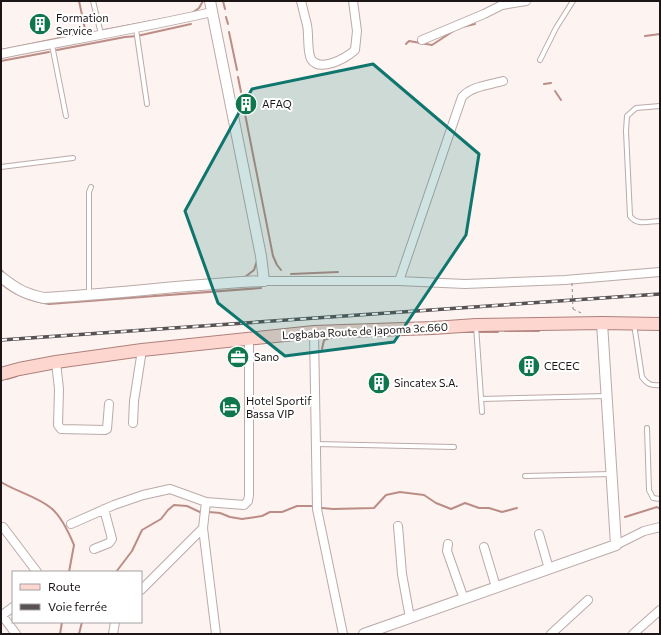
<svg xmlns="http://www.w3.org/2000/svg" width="661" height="635" viewBox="0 0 661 635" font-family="Commissioner,sans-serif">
  <rect width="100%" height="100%" fill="#fdf3f1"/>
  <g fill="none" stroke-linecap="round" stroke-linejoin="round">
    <path stroke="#bc8d86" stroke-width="2" d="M79,1l6,28
      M223,1l2,8
      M192,13l7,-5 4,-7
      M226,17l2,7
      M462,27l13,-3
      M104,30l64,-12
      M229,32l8,38
      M70,36l25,-4
      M645,36l15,-2
      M406,44l3,-3 23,4 23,-15
      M1,50l59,-12
      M57,50l68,-13 12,-1 54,-12
      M1,61l48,-9
      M238,77l3,15
      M544,84l7,-1
      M555,91l6,9
      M245,114l28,142 4,9 4,5
      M1,270l5,5
      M291,274l47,-2
      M245,277l9,-7 3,-9
      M1,283c14,13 30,18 48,21l212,-16
      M505,331h34
      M461,332h37
      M322,349l2,-9 8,-3
      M7,379l10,-3
      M1,381l1,-1
      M1,482c16,10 35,14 50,26 11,9 18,25 23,37l-5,27
      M322,508l11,1 41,-1 12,-13 14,-3 24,3 12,8 15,6 14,-6 14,5h10l13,4 15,-4
      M209,512l11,1 10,4 12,2 20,-3 8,-4h12l15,-6h17
      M625,517l32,-10 3,2
      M116,572l16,-21 10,-21 19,-11 7,-9 6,-5 13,1 15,7
      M60,634l2,-12
      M79,634l3,-12"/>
    <g stroke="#bbaaa8" stroke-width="6">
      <path id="service" d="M93,1l8,33
        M136,29l11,75
        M52,45l14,71
        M540,60l16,-32 17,-27
        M660,106l-24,2 -9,8 -1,15 4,85c7,10 19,5 30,5
        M1,167l72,-9
        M89,295v-103l2,-5
        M634,324l8,53c5,7 9,9 18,8
        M476,326l6,86
        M481,399l125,-3
        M647,428l2,62 4,8 7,1
        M316,444l138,3
        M525,476l86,-2"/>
    </g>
    <g stroke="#bbaaa8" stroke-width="10">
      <path id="minor" d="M301,1c2,8 4,16 6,24 2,9 0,27 4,34 9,14 35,-1 44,-9l2,-19 -4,-30
        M422,40l62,-26 18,-9 24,-4
        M1,54c70,-14 141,-26 211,-42
        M264,281h135l66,3 100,-4 95,-8
        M399,281l63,-184c10,-11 27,-12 41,-16
        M314,332l3,177 26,125
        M56,362l3,27 -1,36 3,4 44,1 2,-1 2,-25
        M133,423l1,-22 8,-51
        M206,502l-3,26 13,106
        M71,524l43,-19 29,-10 27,-6 36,13 38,3 4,-4 1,-6v-156
        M398,526l4,48 8,44
        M3,527l34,45
        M539,534l10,35
        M448,544l-1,7 17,48
        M616,545l28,-14 16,-4
        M484,547l12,40
        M94,549l15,-6 3,-4 -8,-30
        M141,590l62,-62
        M1,614l15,20
        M1,616l12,-9
        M113,634l2,-12
        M551,634l37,-34
        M633,634l27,-24"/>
    </g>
    <g stroke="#bbaaa8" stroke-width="12">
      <path id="tertiary" d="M1,277c15,12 24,17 43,21 73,-4 146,-14 220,-17l-3,-25 -51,-255
        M364,634l252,-89 -14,-222"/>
    </g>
    <g stroke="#ae817b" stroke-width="14">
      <path id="primary" d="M1,374l18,-5 37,-7 86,-12 172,-18 119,-4 43,-3 126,-2 58,1"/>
    </g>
    <path stroke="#908887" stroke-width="1" stroke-dasharray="3 3" stroke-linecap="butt" d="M573,309l10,5"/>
    <use href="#service" stroke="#fff" stroke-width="4"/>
    <use href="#minor" stroke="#fff" stroke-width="8"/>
    <use href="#tertiary" stroke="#fff" stroke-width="10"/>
    <use href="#primary" stroke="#fed6d0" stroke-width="12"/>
    <g stroke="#595252" stroke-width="3.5">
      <path id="rail" d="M1,340l659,-46"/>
    </g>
    <use href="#rail" stroke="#fff" stroke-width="2" stroke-dasharray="6" stroke-linecap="butt"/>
    <path stroke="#908887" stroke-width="1" stroke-dasharray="3 3" stroke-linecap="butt" d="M572,283l1,26"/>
  </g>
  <path fill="#0f766e" fill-opacity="0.2" stroke="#0f766e" stroke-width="3" stroke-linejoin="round" d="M373,64l106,90 -13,81 -72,107 -109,14 -67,-53 -33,-92 67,-122z"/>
  <defs>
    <g id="building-disc" transform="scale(1.15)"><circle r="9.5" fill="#0f764e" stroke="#fff"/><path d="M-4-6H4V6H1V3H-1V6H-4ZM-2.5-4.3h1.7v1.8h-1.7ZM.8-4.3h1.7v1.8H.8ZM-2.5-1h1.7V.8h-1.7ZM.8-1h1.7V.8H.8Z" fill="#fff"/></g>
    <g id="office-disc" transform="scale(1.15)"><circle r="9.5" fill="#0f764e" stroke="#fff"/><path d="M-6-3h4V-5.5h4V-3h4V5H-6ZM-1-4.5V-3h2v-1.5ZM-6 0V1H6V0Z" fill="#fff"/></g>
    <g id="hotel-disc" transform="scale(1.15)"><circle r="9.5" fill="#0f764e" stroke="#fff"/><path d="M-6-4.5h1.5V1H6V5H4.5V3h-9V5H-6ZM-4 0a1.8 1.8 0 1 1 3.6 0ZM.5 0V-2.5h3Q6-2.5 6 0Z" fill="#fff"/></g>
  </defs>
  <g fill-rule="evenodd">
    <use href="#building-disc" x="40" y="24"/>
    <use href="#building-disc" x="246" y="104"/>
    <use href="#office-disc" x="238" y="357"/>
    <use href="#building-disc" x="529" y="366"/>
    <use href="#building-disc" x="379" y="383"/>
    <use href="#hotel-disc" x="230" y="407"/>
  </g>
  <g text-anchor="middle" stroke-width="4" stroke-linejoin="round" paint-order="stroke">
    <g font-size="11" fill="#1c1616" stroke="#fff" text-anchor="start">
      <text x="56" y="22">Formation<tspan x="56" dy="13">Service</tspan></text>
      <text x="262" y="108">AFAQ</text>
      <text x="254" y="361">Sano</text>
      <text x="544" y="370">CECEC</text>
      <text x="394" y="387">Sincatex S.A.</text>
      <text x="246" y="405">Hotel Sportif<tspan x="246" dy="13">Bassa VIP</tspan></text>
    </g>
    <g font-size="11" fill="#1c1616" stroke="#fff">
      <text transform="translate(365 331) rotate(-3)" y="4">Logbaba Route de Japoma 3c.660</text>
    </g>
  </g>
  <rect width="661" height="635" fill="none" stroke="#1c1616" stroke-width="4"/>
  <rect x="12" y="571" width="130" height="52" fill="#ffffff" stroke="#a4a2a2"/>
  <rect x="20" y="584" width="20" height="6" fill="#fed6d0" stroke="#a4a2a2"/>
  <text x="48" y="591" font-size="12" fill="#1c1616">Route</text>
  <rect x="20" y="604" width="20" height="6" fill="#595252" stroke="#a4a2a2"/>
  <text x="48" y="611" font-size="12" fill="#1c1616">Voie ferrée</text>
</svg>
